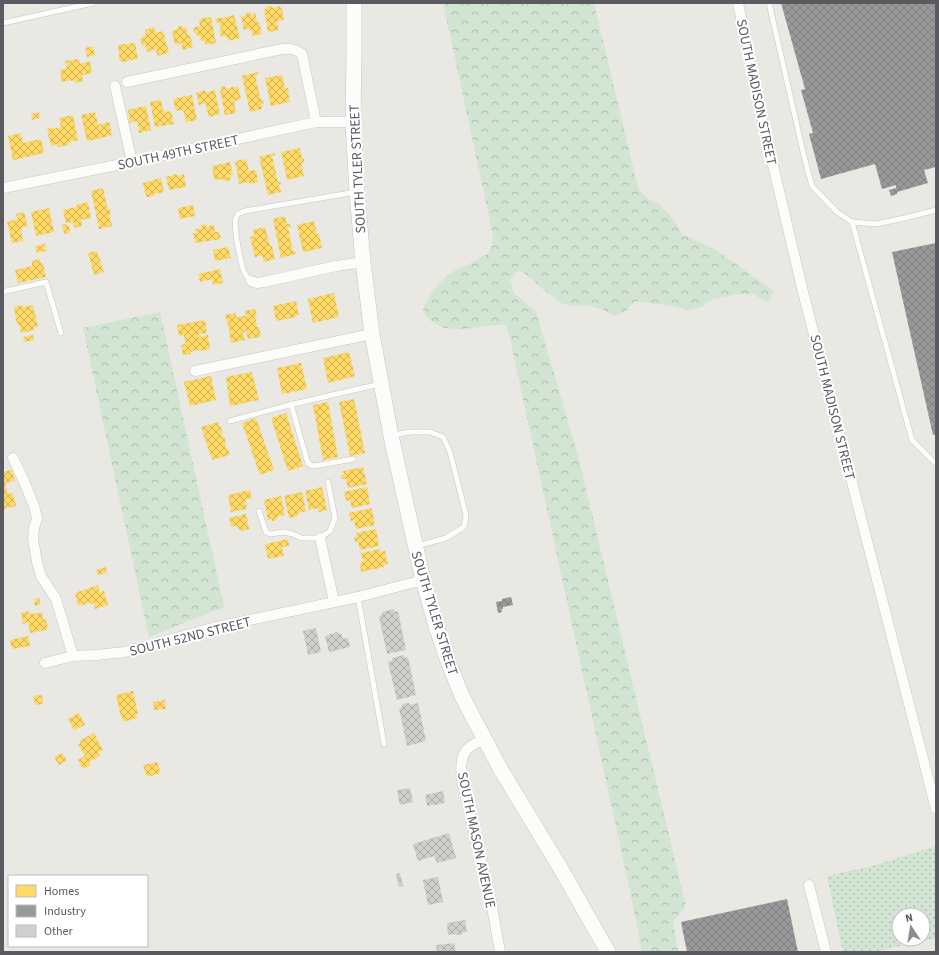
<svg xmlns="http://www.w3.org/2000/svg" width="939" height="955" viewBox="0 0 939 955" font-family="'Source Sans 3',sans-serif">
  <defs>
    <pattern id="grass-dots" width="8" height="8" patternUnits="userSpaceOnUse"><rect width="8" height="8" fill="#d2e4d2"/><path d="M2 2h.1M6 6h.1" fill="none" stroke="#adbcae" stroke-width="1.8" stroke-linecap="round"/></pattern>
    <pattern id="forest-crowns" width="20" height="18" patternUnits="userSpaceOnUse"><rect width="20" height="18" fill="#d2e4d2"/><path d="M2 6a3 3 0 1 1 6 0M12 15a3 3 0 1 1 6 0" fill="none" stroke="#adbcae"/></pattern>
    <pattern id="homes-cross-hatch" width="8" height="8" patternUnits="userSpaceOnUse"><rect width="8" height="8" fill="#ffd966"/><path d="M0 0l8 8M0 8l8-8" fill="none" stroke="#d1b357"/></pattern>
    <pattern id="industry-cross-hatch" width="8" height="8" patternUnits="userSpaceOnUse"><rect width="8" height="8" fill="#999"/><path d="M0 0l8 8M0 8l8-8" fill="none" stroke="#808080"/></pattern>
    <pattern id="building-cross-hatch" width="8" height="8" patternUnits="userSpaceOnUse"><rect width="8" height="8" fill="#cfcfcc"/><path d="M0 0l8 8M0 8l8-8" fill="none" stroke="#ababa9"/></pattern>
  </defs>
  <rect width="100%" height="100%" fill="#e9e8e3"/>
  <path fill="url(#grass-dots)" fill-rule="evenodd" d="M936,846v92l-63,14h-30l-16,-76 49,-11zM899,915h24v24h-24z"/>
  <path fill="url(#forest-crowns)" d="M443,3h151l44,185 9,10 12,6 9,9 8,10 6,11 34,16 58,41 -6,12 -15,-9h-14l-26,5 -11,8 -14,3 -14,-4 -39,-5 -9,10 -12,5 -12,-7 -13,-3h-14l-12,-2 -23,-17 -10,-10 -11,-7 -9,9 3,13 23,20 42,144 108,450 -13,16 5,30h-37v-3l-2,-13 -8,-40 -124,-571c-29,-2 -67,18 -84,-15 5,-14 19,-33 33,-40 7,-4 32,-13 34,-20 2,-4 2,-10 3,-15z
    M160,312l64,295 -75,30 -66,-309z"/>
  <path fill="url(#homes-cross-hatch)" d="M271,6l1,2 8,-2 1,3h1l2,11 -7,1 2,9 -11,2 -4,-23 3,-1 -1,-1z
    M250,12l1,3 4,-2 2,9h2l3,12 -9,2 -3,-7 -6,1 -3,-13 5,-2v-2z
    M234,15l6,23 -12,3 -1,-5 -6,1 -2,-7h2l-2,-8 -3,1 -1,-5h8z
    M211,17l5,26 -11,2v-4h-4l-1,-5h-3l-1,-3h-2l-1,-5h2v-1l5,-1 -1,-7z
    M182,26l1,2 3,-1 2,9 2,-1 3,12 -10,3 -2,-7 -6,2 -3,-14 6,-2 -1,-2z
    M154,27l2,6 7,-2 6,22 -12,3 -1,-7 -9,3 -2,-7 -3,1 -2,-7 3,-1v-2l3,-1 -1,-5z
    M135,43l3,16 -9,1v1l-9,1 -2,-17z
    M93,46l2,9 -8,2 -2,-9z
    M79,59l1,5 10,-3 2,12 -10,2 1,6 -7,2 -2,-3 -3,1v-1l-9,2 -2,-12 7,-2 -2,-7z
    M258,72v3l-3,1 6,24h2l1,3 -3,1 1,5 -12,3 -8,-36z
    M282,75l3,13h3l1,4h-1l2,10 -19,4 -6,-28z
    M225,86v3l13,-3 3,13 -7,2 2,12 -11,2 -5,-25h1l-1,-3z
    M205,90v3l10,-3 5,24 -11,3 -4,-14 -6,2 -3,-12z
    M192,95l5,25 -11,2 -3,-12 -7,1 -3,-12z
    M161,100l2,11h2l1,1 5,-1 3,13 -19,3 -5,-25z
    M146,106l5,24 -12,3 -2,-12 -7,2 -2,-13z
    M39,112l1,6 -8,2 -1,-6z
    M95,112l3,13 11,-3 3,13 -15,4 -10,2 -6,-26z
    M73,115l5,25 -9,2v3l-11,2 -1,-3 -6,2 -4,-17 7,-2v2l7,-2 -2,-9z
    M21,133l2,10 18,-4 3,14 -31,7 -5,-24z
    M300,148l2,11 2,-1v4l-3,1 3,13 -17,4 -6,-28z
    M275,153v3h-3l6,26 2,-1 1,3h-2l2,8 -13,3 -9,-38z
    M246,159l3,12 7,-1 2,12 -9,2v-2l-10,2 -4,-23z
    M230,162l3,13h-3l1,5 -8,1 -1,-2 -6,1 -1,-1h-1l-2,-13z
    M174,174h3v2l7,-2 2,13 -17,3 -3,-13 8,-2z
    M161,178l3,14 -10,2v2l-7,1 -1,-2v1l-3,-13z
    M103,188l5,22 2,-1 1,5 -2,1 3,11 -13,3 -8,-38z
    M88,202l3,16 -10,2 1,6 -8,2 -1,-6 -7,1 -3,-13 13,-3v-2z
    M193,205l2,11 -15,3 -2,-11z
    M49,208l5,24 -18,4 -5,-24z
    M24,212l4,14 -7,2 2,13 -11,2 -5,-21 11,-3 -2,-5z
    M285,216l2,8h3l1,3h-3l5,25 3,-1v3l-15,4 -8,-39z
    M314,221l3,13h2l3,14 -19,4 -6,-27z
    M67,224l1,2h1l1,7 -6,1 -2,-9z
    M206,224v3l8,-2 1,7h4l2,7 -26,4 -2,-10h3l-1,-4 7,-1 -1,-3z
    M265,227l5,19h2l3,13 -11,3 -2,-7 -7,2 -5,-20 4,-1 -1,-6z
    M45,244l1,7 -9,2 -2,-7z
    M228,247l3,11 -16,3 -2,-11z
    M97,251l7,21 -10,3 -6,-22z
    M40,259l1,5 2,-1 3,14 -28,6 -3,-13 17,-4v-5z
    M220,269l3,14 -10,2 -1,-6 -12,3 -2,-8z
    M334,293l5,24 -26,6 -5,-24z
    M296,301l3,14h-3v2l-20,4 -3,-15z
    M22,305l1,2 10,-2 5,22 -5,1 1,2 -13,3 -2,-9h-2l-3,-17z
    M255,309l2,8h-2l2,10h2l2,10 -13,2 -2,-8 -3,1 2,8 -14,3 -3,-20h-1l-2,-8 11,-2v4l10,-1 -1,-5z
    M205,320l2,13 -8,1v3l9,-2 2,14 -9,2 -1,-1 -8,1 -1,1v2l-8,1 -2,-10 4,-1 -1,-9 -5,1 -2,-11z
    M33,335l1,5 -10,2 -1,-5z
    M349,352l6,24 -27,7 -5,-25z
    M301,363l6,26 -25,5 -5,-26z
    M252,372l7,28 -29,6 -4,-29z
    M211,376l5,24 -26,6 -6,-24z
    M354,399l11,54 -15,3 -11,-54z
    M328,402l10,55 -15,3 -10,-55z
    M286,413l17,53 -15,5 -17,-53z
    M256,418l18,52 -14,5 -18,-52z
    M218,422l1,4h1l3,7 -2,1 1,3 2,-1 2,8 -1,1 1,3h1l3,7 -18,5 -11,-33z
    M363,467l4,17 -19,4 -2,-9h-4l-1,-4 3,-1 -1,-3z
    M12,470l3,11 -10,2 3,11 5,-1 3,13 -13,3v-37z
    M322,487l5,23 -8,2 -1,-4 -9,2 -4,-19z
    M367,487l3,17 -18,4 -2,-8 -4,1 -2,-9z
    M250,490l2,8 -7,2 2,6h-1l1,3 -16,3 -3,-17z
    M302,492l4,19 -8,2v3l-9,2 -5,-22z
    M281,496l4,19 -8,2v3l-5,1v-2l-4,1 -4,-20z
    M372,508l3,17 -19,4 -2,-9 -3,1 -2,-8z
    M246,514l3,15 -7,2 -7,-5 -4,1 -2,-9z
    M376,529l3,17 -19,4 -2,-9 -3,1 -1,-5h3l-1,-4z
    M288,539l1,7 -7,1 2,9 -16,3 -3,-15z
    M380,549l1,3 4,-1 3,13 -4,1v2l-23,5 -1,-9 3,-1 -2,-9z
    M106,567l1,6 -9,2 -2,-5z
    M98,585l2,7 4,-1 4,14 -13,4 -1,-6 -4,1v-2l-10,4 -1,-1h-1l-3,-12z
    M39,598l2,6 -6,2 -1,-7z
    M28,611l1,4h1v-2h3v1l9,-2 1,8 3,-1 2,9 -2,1v1l-16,3 -2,-11 -5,2 -2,-11z
    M28,636l2,10 -18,3 -2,-9z
    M133,691l5,23h-2l1,4 -14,4 -1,-5h-1l-5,-22z
    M42,695l1,9 -8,1 -2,-9z
    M165,700l1,9 -12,1 -1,-8z
    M79,713l6,12 -11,5 -6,-11z
    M94,733l9,17 -5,3 2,3 -11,6 2,3 -8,4 -5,-9 7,-4 -7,-11 3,-2 -2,-2z
    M62,753l5,7 -8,5 -5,-8z
    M157,762l4,11 -14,4 -4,-12z"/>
  <path fill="url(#industry-cross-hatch)" d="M781,3h155v164l-12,3 4,13 -31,9v2l-6,2 -2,-6 7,-2v-3l-14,4 -7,-25 -54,15 -12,-45 4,-1 -12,-43 4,-1z
    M936,243v191l-3,1 -41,-183z
    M511,597l2,8 -10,2v2h-2l1,3 -4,1 -2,-11 6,-1v-2z
    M787,899l11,53h-111l-6,-30z"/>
  <path fill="url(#building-cross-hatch)" d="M394,609v3l4,-1 8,39 -19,4 -8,-38 3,-1v-3z
    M316,628l5,24 -13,3 -5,-24z
    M338,632v2l3,-1 2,6 5,-1 2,9 -21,5 -4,-16 8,-3v2l1,-1v-1z
    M404,655l1,3 3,-1 8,38 -19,5 -9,-38 4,-1v-3z
    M409,703v2l9,-2 8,38 -19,5 -8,-38 3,-1v-3z
    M410,788l3,14 -13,3 -3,-15z
    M443,791l2,12 -18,3 -2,-11z
    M449,833l7,25 -19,5 -3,-7 -16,5 -5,-17z
    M400,873l3,13 -4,1 -3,-13z
    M438,877l5,25 -15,3 -5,-25z
    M465,920l2,12 -6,1 1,2h-5l-1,-1 -8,1 -1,-12z
    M454,943l2,9h-19l-1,-7z"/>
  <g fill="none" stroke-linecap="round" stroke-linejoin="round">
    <g stroke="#c5c5c3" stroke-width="6">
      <path id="lane" d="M769,3l35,153 8,30 25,26 15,10 24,2 29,-6 31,-8
        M3,23l90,-20
        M852,222l60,218 24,24
        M251,281c-2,-2 -4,-4 -6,-7 -4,-9 -12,-47 -9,-56 1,-4 5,-6 9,-7l111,-19
        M3,293l3,-2 40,-9 15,51
        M291,404l15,53 2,6 4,3 8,-1 33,-6
        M230,421l59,-16 91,-21
        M392,435l19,-3h19l13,5 7,15 16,63 -2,12 -18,11 -29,8
        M259,511l7,21 4,2 14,-2 9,2 8,4h19l10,-7 5,-13 -7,-36
        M358,597l26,147"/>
    </g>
    <g stroke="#c5c5c3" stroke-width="11">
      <path id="street" d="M738,3l22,107 42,178 134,521
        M127,82l155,-33c9,-1 13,0 20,5l14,68
        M115,86l17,76
        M3,188l129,-26 184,-40h37
        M251,281l6,2 7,-1 72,-16 27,-4
        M195,371l177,-37
        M13,458l10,21 11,27 3,12 -3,10 -1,11 4,23 4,14 15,23 17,57
        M320,538l14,64
        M45,663l28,-7 23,-1 29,-3 87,-24 146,-31 65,-17
        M484,739c-8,4 -18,8 -21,17 -5,16 2,37 6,53 6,31 15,61 22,92 3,17 6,34 9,51
        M809,885l17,67"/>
    </g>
    <g stroke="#c6c5c4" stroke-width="16">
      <path id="secondary" d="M354,3v51l-1,68 4,70 6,70 9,72 19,102 32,144 13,46 13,38 13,32 13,25 26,49 60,99 47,83"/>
    </g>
    <use href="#lane" stroke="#fcfcfb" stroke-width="5"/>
    <use href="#street" stroke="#fcfcfb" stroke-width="10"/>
    <use href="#secondary" stroke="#fcfcfb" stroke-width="15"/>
  </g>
  <g text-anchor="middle" stroke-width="4" stroke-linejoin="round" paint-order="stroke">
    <g font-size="14" fill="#595b60" stroke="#fff">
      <text transform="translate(757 92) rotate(78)" y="5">SOUTH MADISON STREET</text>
      <text transform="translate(178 152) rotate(-12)" y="5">SOUTH 49TH STREET</text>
      <text transform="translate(357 169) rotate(-93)" y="5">SOUTH TYLER STREET</text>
      <text transform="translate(833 407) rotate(76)" y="5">SOUTH MADISON STREET</text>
      <text transform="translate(435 613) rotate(73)" y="5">SOUTH TYLER STREET</text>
      <text transform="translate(190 636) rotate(-14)" y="5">SOUTH 52ND STREET</text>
      <text transform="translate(477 840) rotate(78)" y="5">SOUTH MASON AVENUE</text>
    </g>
  </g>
  <rect width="939" height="955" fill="none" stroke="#595b60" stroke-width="8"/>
  <rect x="8" y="875" width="140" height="72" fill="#ffffff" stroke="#bdbdbf"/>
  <rect x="16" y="885" width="20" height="12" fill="#ffd966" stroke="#bdbdbf"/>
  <text x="44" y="895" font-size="12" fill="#595b60">Homes</text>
  <rect x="16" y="905" width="20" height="12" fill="#999999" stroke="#bdbdbf"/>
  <text x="44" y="915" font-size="12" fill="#595b60">Industry</text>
  <rect x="16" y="925" width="20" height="12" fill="#cfcfcc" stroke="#bdbdbf"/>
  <text x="44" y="935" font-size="12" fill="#595b60">Other</text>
  <g transform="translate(911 927) rotate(348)"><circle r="19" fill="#ffffff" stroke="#bdbdbf"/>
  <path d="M0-3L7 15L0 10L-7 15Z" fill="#8b8c8e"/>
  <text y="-6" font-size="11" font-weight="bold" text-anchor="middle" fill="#595b60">N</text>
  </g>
</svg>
